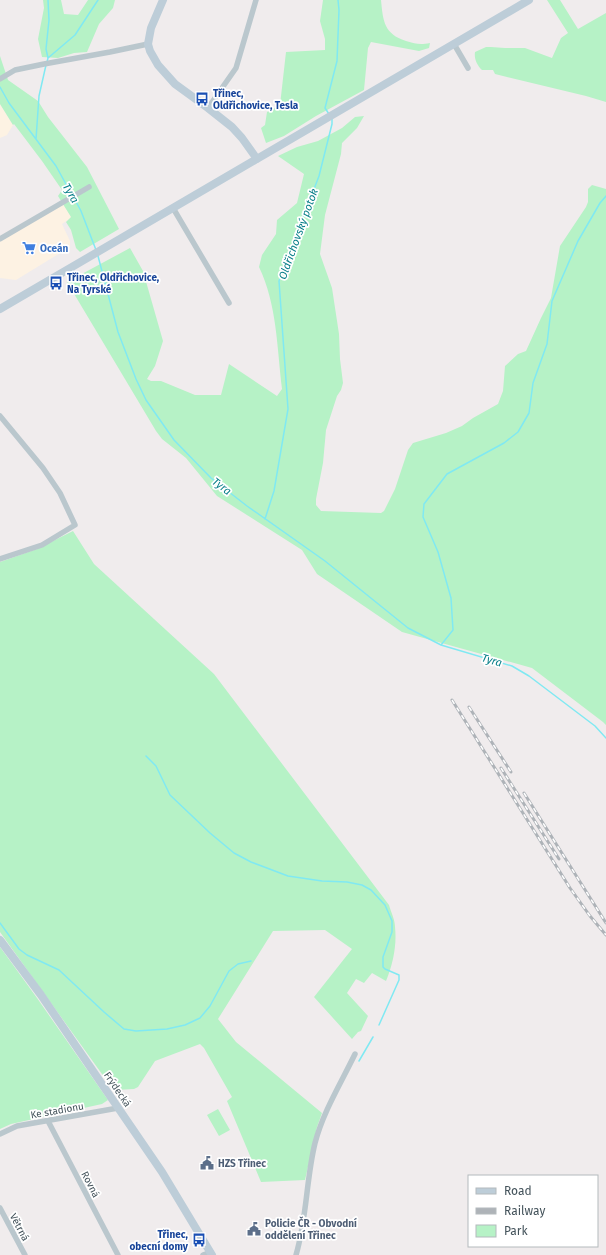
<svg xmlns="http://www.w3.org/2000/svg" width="606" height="1255" viewBox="0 0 606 1255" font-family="'Fira Sans',sans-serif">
  <rect width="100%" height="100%" fill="#f0eced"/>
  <path fill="#fdf2e3" d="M0,104l13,21 -6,10 -7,3z
    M61,201l11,16 -10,7 8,17v6l-54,33 -16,-2v-42z"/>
  <path fill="#b6f2c6" d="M43,0h18l3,14 14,1 10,-15h27l-2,8 -14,16 -12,28 -13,1 -16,5 -16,-1 -4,-18 6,-31z
    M323,0h58c2,21 3,34 25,41 10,3 14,4 24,2l-1,5 -10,3 -48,-9 -3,6 -4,42 -48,26 -32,20 -18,7 -5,-15 4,-3 2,-13 13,-7 6,-53 39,-2v-11l-5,-18z
    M547,0h13l18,29 28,-16v89l-20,-6 -91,-22 -2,-4h-11c-5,-5 -8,-11 -7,-18l11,-5h5l14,1h20l27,10 9,-20 7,-5z
    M0,56l8,24 30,21 10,16 39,50 32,62 -39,23 -4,-4 -5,-18 -5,-8 5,-5 -13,-21 4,-6 -20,-29 -28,-37 -1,1 -13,-21z
    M364,116l-7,12 -15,15 -1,11 -16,61 -5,39 12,34 7,46 1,25 3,24 -2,7 -4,6 -11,34 -3,33 -7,36v6l5,6 60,2 3,-2 11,-22 13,-39 5,-7 33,-10 16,-7 11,-8 25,-14 5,-13 2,-25 13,-12 8,-3 15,-33 10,-20 9,-52 26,-39 2,-5v-13l4,-4 14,4v536l-3,-3 -71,-54 -130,-36 -85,-58 -15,-24 -85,-54 -31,-38 -24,-19 -6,-8 -89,-149 63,-34 13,23 20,70 -8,25 -8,13 4,2h10l34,14h26l8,-31 48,32 5,-7c-5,-41 -5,-85 -23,-122l3,-12 14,-21 1,-14 20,-17 7,-29 -26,-18 19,-9 21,-6 24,-13 13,-11z
    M73,531l21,33 120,110 175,231c2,7 6,15 6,22 2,18 -2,37 -9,54l-14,-8 -8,10 -8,-4 -9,14 21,23 -7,15 -3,1 -6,7 -38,-42 38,-48 -27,-19 -52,1 -55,88 18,23 86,71 -5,14 -12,53 -44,2 -34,-81 5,-4 -28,-49 -4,-4 -45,17 -17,26 -4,2 -19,1 -3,-2 -112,-156v-370l37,-13z
    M0,947l37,51 71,102 -6,4 -91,20 -11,5z
    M218,1109l12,21 -11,6 -12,-21z"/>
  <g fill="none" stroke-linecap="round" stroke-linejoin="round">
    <path stroke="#80e9f2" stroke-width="1.5" d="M48,58l27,-23 23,-35
      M47,62l1,-4 -2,-9 3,-29 -1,-20
      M0,87l9,16 47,63 16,29
      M329,114l-4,-6 12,-47 2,-51 -1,-10
      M36,139l3,-43 7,-31
      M74,198l7,13 15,39
      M98,256l20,76 18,47 10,21 28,40 37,38 36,28 78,55 83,67 33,17 71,21 17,10 66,50 11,12
      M265,519l9,-28 14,-82 -9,-128 40,-105 13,-52v-5
      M441,645l12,-15 -2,-32 -13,-46 -15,-35 1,-13 23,-30 57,-31 14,-11 11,-19 4,-30 14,-39 5,-43 26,-60 22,-38 6,-7
      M146,756l10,10 14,29 40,38 24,20 17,9 37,14 34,5 25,1 15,3 9,5 14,15 7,16v11l-9,25v10l2,2 14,6v5l-20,45
      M0,923l19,26 8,6 32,15 45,42 20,17 12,2 31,-2 18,-4 15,-7 10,-12 19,-35 9,-7 13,-3
      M359,1061l14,-24"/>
    <path stroke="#bac7cd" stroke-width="5.5" d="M454,44l14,24
      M0,79l15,-9 29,-6 66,-12 38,-8
      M208,108l28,-40 20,-68
      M173,208l56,95
      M0,239l89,-52
      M0,416l43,52 17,25 15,32 -33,20 -42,14
      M48,1121l70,134
      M0,1134l17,-8 101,-18
      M0,1208l25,47
      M203,1255l8,-3
      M296,1255c11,-37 10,-75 19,-112 8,-31 26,-60 40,-89"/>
    <path stroke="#bdcdd8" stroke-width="8" d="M163,0l-12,28 -3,16 2,7 8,14 17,19 33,24 24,19 10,11 15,21
      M0,309l529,-309
      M0,940l41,55 121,177 50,83"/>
    <g stroke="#aeb3b8" stroke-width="3">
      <path id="rail" d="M452,700l118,188 20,28 16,19
        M469,707l42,65
        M501,768l58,91
        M524,793l82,130"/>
    </g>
    <use href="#rail" stroke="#fff" stroke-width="1.5" stroke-dasharray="4.5" stroke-linecap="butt"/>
  </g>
  <defs>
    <g id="bus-bare" transform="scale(1.08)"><path d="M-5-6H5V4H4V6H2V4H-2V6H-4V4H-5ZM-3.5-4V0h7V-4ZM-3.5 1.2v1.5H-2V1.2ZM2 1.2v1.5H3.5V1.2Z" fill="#1a4fb4" stroke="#fff" stroke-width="2.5" paint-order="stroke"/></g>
    <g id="supermarket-bare" transform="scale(1.08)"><path d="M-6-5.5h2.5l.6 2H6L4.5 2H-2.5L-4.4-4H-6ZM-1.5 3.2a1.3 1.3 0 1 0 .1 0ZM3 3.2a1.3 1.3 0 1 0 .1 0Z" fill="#3f7fe0" stroke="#fff" stroke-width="2.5" paint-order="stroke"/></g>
    <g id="civic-bare" transform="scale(1.08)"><path d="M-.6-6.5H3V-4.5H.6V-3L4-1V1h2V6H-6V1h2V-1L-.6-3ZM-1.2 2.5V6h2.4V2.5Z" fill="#5c6f8a" stroke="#fff" stroke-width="2.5" paint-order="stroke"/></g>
  </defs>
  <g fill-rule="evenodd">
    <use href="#bus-bare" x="202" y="99"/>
    <use href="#supermarket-bare" x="29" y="248"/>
    <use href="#bus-bare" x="56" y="283"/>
    <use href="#civic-bare" x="207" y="1163"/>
    <use href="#civic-bare" x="254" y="1229"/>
    <use href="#bus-bare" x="199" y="1240"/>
  </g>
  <g text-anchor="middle" stroke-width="3.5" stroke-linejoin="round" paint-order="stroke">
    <g font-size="10" font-weight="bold" fill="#164399" stroke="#fff" text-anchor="start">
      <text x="213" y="97">Třinec,<tspan x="213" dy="12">Oldřichovice, Tesla</tspan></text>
      <text x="67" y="281">Třinec, Oldřichovice,<tspan x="67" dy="12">Na Tyrské</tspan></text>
      <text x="188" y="1238" text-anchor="end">Třinec,<tspan x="188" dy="12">obecní domy</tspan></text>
    </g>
    <g font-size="10" font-weight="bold" fill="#366cbe" stroke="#fff" text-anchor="start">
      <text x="40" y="252">Oceán</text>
    </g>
    <g font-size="10" fill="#44535b" stroke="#fff">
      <text transform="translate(118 1089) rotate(56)" y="4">Frýdecká</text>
      <text transform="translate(57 1110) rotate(-10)" y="4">Ke stadionu</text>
      <text transform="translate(91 1184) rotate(63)" y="4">Rovná</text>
      <text transform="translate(20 1227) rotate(62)" y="4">Větrná</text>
    </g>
    <g font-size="10" font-weight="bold" fill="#4e5e75" stroke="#fff" text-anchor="start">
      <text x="218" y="1167">HZS Třinec</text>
      <text x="265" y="1227">Policie ČR - Obvodní<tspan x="265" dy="12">oddělení Třinec</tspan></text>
    </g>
    <g font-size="11" font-style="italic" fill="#067e88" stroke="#fff">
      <text transform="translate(71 193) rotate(60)" y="4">Tyra</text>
      <text transform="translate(298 234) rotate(-70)" y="4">Oldřichovský potok</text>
      <text transform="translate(222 486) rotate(37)" y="4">Tyra</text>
      <text transform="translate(492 660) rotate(16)" y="4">Tyra</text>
    </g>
  </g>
  <rect x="468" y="1175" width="130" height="72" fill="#ffffff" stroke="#b4babd"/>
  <rect x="476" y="1188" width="20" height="6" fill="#bdcdd8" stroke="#b4babd"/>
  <text x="504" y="1195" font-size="12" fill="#44535b">Road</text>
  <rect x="476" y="1208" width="20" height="6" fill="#aeb3b8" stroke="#b4babd"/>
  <text x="504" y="1215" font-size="12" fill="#44535b">Railway</text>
  <rect x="476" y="1225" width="20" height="12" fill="#b6f2c6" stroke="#b4babd"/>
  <text x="504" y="1235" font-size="12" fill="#44535b">Park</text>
</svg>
